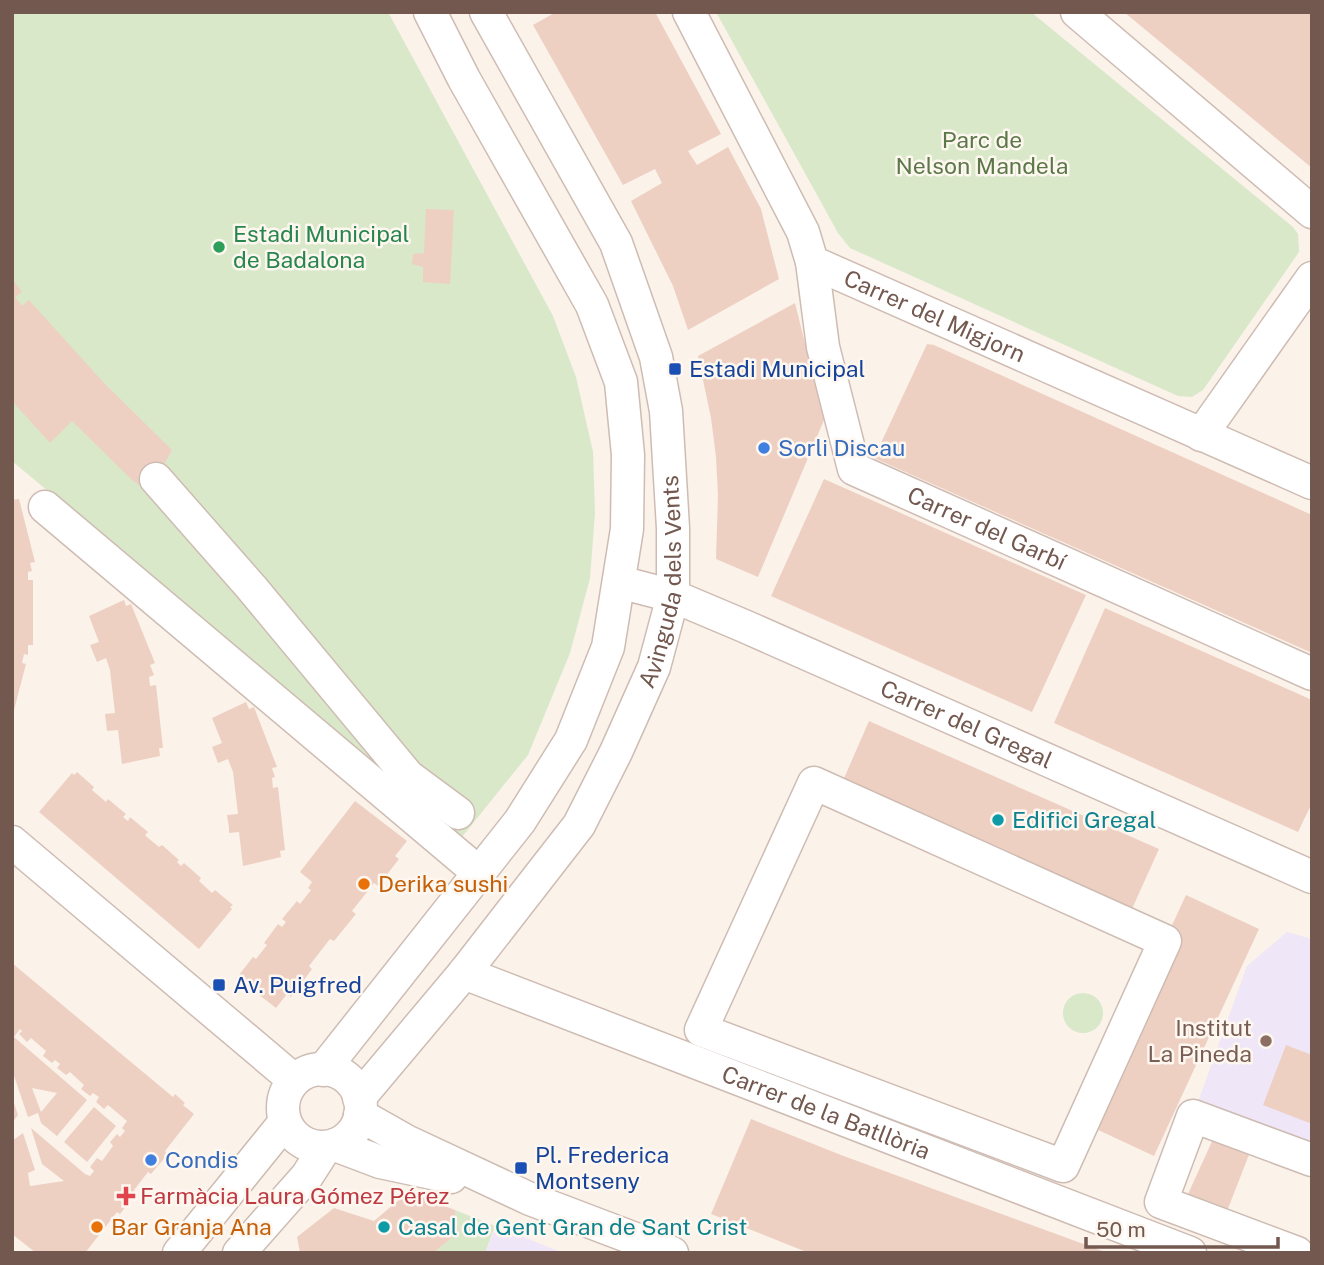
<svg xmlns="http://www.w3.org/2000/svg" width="1324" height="1265" viewBox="0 0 1324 1265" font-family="'Public Sans',sans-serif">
  <rect width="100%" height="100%" fill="#fbf2ea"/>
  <path fill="#efe6f7" d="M1287,932l25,7v221l-119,-44 54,-150z
    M496,1226l67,27h-78z"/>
  <path fill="#d8e8c9" d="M12,12h376l165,304 23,61 17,75 2,61 -5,65 -20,75 -42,102 -66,82 -450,-376z
    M716,12h315l262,215 5,7 1,18 -96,138 -11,7 -14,-1 -328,-148 -12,-15z
    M1063 1013a20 20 0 1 1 40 0a20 20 0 1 1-40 0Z
    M455,1210l40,16 -10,27h-52l26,-21z"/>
  <path fill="#eed0c3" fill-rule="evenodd" d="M556,12h99l66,122 -33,17 9,14 31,-18 33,62 18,70 -91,51 -15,-44 -42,-85 31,-18 -7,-14 -32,16 -90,-160z
    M1124,12h188v156z
    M426,209l28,1 -4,74 -27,-2v-15l-11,-3 1,-10 11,-1z
    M12,279l10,13 -7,5 7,9 7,-6 75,83 68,67 -23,42 -17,-12 -60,-59 -22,22 -38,-42z
    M795,303l29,117 -66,157 -42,-18 2,-64 -2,-38 -5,-39 -13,-62z
    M927,344l7,1 378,170v138l-438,-195z
    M824,479l262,116 -54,117 -261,-116z
    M19,499l16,63 -5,1 2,8 -4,1v8h5v65h-5v10l-4,-1 -2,9 4,1 -13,50 -1,-214z
    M124,600l2,6 5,-2 24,59 -5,2 4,10 -5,2 1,9 6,-1 7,63h-4l1,8 -38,8 -4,-34 -11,1 -2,-17 10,-1 -5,-43 -4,-12 -9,4 -7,-17 9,-3 -10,-26z
    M1105,608l207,92v103l-14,29 -244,-109z
    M246,702l3,7 5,-2 23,60 -5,1 3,9 -3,1 1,10 5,-1 7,63 -5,1 1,6 -38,9 -4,-34 -10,1v-5l-2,-13 11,-1 -5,-42 -5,-13 -10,4 -6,-16 10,-4 -10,-25z
    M869,721l290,128 -32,71 -289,-128z
    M77,772l17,15 -2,3 14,12 2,-3 18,15 -3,3 5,4 2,-4 18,15 -3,3 2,2 12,10 3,-2 17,15 -2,2 4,4 3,-3 17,15 -2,3 13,12 3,-3 18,15 -3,2 2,2 -33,40 -160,-137 33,-39 2,2z
    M355,801l52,40 -12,15 4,3 -21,27 -4,-3 -22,28 4,3 -22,27 -4,-2 -21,27 3,3 -14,19 -7,9 -4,-3 -11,14 -36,-28 2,-3 -3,-2 14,-18 3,2 11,-14 -3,-2 14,-19 4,3 4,-5 -4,-3 15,-18 3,3 11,-14 -3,-2 4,-6 -12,-10z
    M1186,895l73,34 -105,227 -73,-34z
    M12,963l161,134 2,-3 10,9 -2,2 11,9 -29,37 3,3 -17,20 -3,-2 -14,18 2,3 -16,21 -3,-2 -32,41h-49l-24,-19v-93l11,-8 12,37 -7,3 2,13 34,-5 -22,-17 -11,-36 54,46 5,2 4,-5 -4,-4 7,-9 5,3 11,-15 -3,-4 7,-8 3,3 5,-6 -3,-3 5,-7 -19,-16 -4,4 -8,-7 3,-5 -6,-4 -3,3 -9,-7 3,-4 -14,-13 -4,3 -9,-7 3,-4 -5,-4 -3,3 -9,-7 3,-5 -15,-13 -4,4 -8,-8 3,-3 -2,-2 -6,8 73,63 -30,36 -16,-13 -3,-10 -10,4 -16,-47zM32,1088l25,5 -16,19z
    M1286,1045l26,10v69l-49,-19z
    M13,1100l5,15 -6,8v-22z
    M94,1107l22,19 -29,36 -23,-20z
    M751,1119l90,36 267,98h-299l-98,-39z
    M1220,1124l36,13 -38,97 -41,-16z
    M408,1192l47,18 4,22 -26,21h-133l-3,-16 37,-29 40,13z"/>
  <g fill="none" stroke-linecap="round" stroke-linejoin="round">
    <g stroke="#cebcb3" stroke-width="35">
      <g id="minor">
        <path id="s1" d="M689,12l114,220 9,30 500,221"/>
        <path d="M1077,12l235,200"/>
        <path id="s2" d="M812,262l11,85 31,122 458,205"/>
        <path d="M1201,435l111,-157"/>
        <path d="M156,479l95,108 157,189 50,37"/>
        <path d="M45,507l433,365"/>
        <path id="s3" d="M619,582l54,14 71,30 568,251"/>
        <path d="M814,783l351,158 -102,225 -362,-136z"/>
        <path d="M12,842l282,238"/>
        <path id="s4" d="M464,973l726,280"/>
        <circle cx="322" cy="1108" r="39"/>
        <path d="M323,1070l197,-249 51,-81 37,-93 19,-118 1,-74 -7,-73 -29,-77 -128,-226 -34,-67"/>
        <path id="s5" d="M359,1098l105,-125 115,-148 37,-73 38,-85 19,-71v-68l-7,-117 -10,-54 -40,-114 -130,-231"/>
        <path d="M360,1115l46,26 124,58 142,54"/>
        <path d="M335,1145l45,17 71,15"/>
        <path d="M179,1253l106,-131"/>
        <path d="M239,1253l68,-77 18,-28"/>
        <path d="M1297,1253l-136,-51 32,-86 119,44"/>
      </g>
    </g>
    <use href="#minor" stroke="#fff" stroke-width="32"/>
  </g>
  <circle fill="#2e9e5b" stroke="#fef7f0" stroke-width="2.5" cx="219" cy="247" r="7"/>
  <g fill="#1a4fb4" stroke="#fef7f0" stroke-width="2.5">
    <rect x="668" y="362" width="14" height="14" rx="3.5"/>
    <rect x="212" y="978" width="14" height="14" rx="3.5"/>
    <rect x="514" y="1161" width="14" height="14" rx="3.5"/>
  </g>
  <g fill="#3f7fe0" stroke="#fef7f0" stroke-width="2.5">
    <circle cx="764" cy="448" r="7"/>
    <circle cx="151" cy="1160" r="7"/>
  </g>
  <g fill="#0f9aa8" stroke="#fef7f0" stroke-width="2.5">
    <circle cx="998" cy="820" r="7"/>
    <circle cx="384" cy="1227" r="7"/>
  </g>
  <g fill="#e8710a" stroke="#fef7f0" stroke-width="2.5">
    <circle cx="364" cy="884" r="7"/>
    <circle cx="97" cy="1227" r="7"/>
  </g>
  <circle fill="#8d6e63" stroke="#fef7f0" stroke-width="2.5" cx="1266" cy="1041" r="7"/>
  <path fill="#e0444e" stroke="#fef7f0" stroke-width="2.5" d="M122.5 1185.5h7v7h7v7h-7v7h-7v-7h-7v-7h7z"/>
  <g text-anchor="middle" stroke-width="5" stroke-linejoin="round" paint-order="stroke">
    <g font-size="23" fill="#5b7848" stroke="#fef7f0">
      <text x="982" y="148">Parc de<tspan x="982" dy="26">Nelson Mandela</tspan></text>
    </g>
    <g font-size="23" fill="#27864d" stroke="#fef7f0" text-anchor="start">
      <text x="233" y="242">Estadi Municipal<tspan x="233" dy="26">de Badalona</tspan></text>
    </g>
    <g font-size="23" fill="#73584f" stroke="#fef7f0">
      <text dy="8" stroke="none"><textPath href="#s1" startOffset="413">Carrer del Migjorn</textPath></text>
      <text dy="8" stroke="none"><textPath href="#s2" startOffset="357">Carrer del Garbí</textPath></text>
      <text dy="8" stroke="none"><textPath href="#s5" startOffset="612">Avinguda dels Vents</textPath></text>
      <text dy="8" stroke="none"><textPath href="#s3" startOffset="376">Carrer del Gregal</textPath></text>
      <text dy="8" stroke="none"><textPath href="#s4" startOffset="388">Carrer de la Batllòria</textPath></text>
    </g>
    <g font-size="23" fill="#164399" stroke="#fef7f0" text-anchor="start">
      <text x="689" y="377">Estadi Municipal</text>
      <text x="233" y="993">Av. Puigfred</text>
      <text x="535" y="1163">Pl. Frederica<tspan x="535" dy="26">Montseny</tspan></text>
    </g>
    <g font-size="23" fill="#366cbe" stroke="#fef7f0" text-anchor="start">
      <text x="778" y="456">Sorli Discau</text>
      <text x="165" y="1168">Condis</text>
    </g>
    <g font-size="23" fill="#0d838f" stroke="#fef7f0" text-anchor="start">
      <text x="1012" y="828">Edifici Gregal</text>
      <text x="398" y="1235">Casal de Gent Gran de Sant Crist</text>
    </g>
    <g font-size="23" fill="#c56008" stroke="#fef7f0" text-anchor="start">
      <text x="378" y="892">Derika sushi</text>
      <text x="111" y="1235">Bar Granja Ana</text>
    </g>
    <g font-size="23" fill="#785e54" stroke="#fef7f0" text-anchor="end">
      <text x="1252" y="1036">Institut<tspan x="1252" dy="26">La Pineda</tspan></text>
    </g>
    <g font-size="23" fill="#be3a42" stroke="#fef7f0" text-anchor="start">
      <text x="140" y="1204">Farmàcia Laura Gómez Pérez</text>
    </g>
  </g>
  <rect width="1324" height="1265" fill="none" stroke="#73584f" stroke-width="28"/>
  <path d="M1086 1237v10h192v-10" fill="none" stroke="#73584f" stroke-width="3.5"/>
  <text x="1096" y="1237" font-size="21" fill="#73584f" stroke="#fef7f0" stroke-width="5" paint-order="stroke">50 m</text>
</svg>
